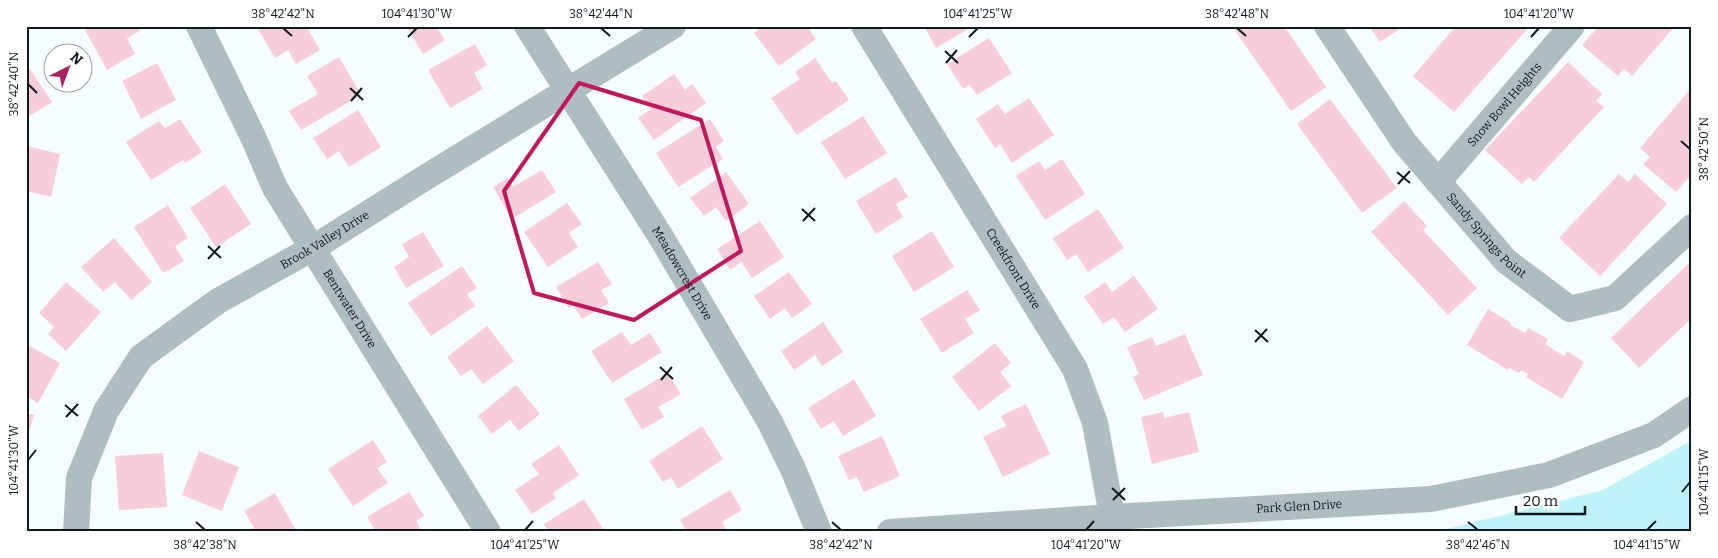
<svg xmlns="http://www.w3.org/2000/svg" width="1718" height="558" viewBox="0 0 1718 558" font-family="Bitter,serif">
  <rect width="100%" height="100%" fill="#f5fdfe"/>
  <path fill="#bef3fa" d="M1692,440v92h-257l168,-42z"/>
  <path fill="#f8cdda" d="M92,26h45l3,5 -13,7 8,16 -28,16 -22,-40z
    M258,26h48l14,24 -24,14 -8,-14 -13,8 -18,-31z
    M406,26h36l-4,3 7,11 -22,14z
    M763,26h44l9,13 -37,27 -25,-33z
    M924,26h49l-37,22z
    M1232,26h52l42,61 -35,24z
    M1369,26h35l-24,16z
    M1456,26h74l-76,86 -41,-36z
    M1599,26h76l-43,50 -8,-7 -6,7 -36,-31z
    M989,38l23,35 -35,22 -7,-10 -7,4 -16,-25z
    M475,44l12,21 -13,8 9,16 -33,19 -22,-38z
    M339,57l22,38 -60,35 -12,-19 29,-17 -11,-18z
    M815,58l17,25 4,-2 13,19 -52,35 -26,-37 29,-19 -5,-7z
    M1568,62l34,32 -6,7 8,6 -70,75 -5,-5 -7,7 -37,-34z
    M26,63l26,39 -26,16z
    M157,63l19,37 -35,19 -19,-38z
    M674,74l11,16 7,-6 14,19 -52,37 -16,-22 13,-9 -9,-13z
    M1692,87v87l-16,18 -33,-28 7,-7 -10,-9z
    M1029,98l25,37 -42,28 -12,-19 -5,4 -19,-29 22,-15 7,10z
    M1330,99l67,89 -35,25 -65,-89z
    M358,110l23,37 -32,20 -10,-16 -12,8 -14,-21z
    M863,116l24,37 -42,26 -24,-37z
    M180,119l22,33 -17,11 -2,-3 -32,20 -25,-38 33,-21 6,7z
    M710,119l14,22 -8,6 7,12 -45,28 -22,-34z
    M26,146l34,8 -9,43 -25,-6z
    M1062,159l23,35 -40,26 -29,-44 23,-15 6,9z
    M542,170l14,22 -44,27 -19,-32 15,-9 5,9z
    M726,172l23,32 -23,17 -10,-14 -12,9 -14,-18z
    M1619,174l9,8 7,-8 32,30 -67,72 -41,-38z
    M896,177l12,20 -12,7 7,13 -27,17 -20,-33z
    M225,184l26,40 -35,23 -26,-39z
    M1404,201l23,25 -4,4 54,58 -29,27 -77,-83z
    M567,203l15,21 -13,9 9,14 -30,20 -24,-35z
    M168,205l20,33 -13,8 9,15 -21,12 -29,-46z
    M1098,209l26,39 -36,24 -12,-18 -9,6 -14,-22z
    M760,221l24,36 -32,21 -11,-16 -11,8 -13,-21z
    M932,231l22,36 -40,25 -22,-36z
    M423,232l21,34 -38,22 -12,-21 15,-10 -7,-13z
    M114,238l38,44 -21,18 -16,-18 -12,10 -22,-25z
    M1691,261l1,57 -53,50 -28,-30z
    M598,262l14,22 -11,6 8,13 -27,16 -9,-14 -4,3 -13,-21z
    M462,266l15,22 -10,6 8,12 -44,30 -23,-33z
    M789,272l23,32 -20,14 -7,-10 -15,11 -16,-23z
    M1134,276l24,33 -33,23 -11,-15 -11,7 -19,-27 21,-15 7,10z
    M66,282l35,30 -35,39 -18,-17 6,-7 -15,-14z
    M967,290l13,20 -15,9 9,14 -32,20 -22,-34z
    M1488,309l23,14 -1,2 15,8 3,-5 20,11 -3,5 19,12 3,-5 17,11 -22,37 -36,-22 2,-3 -7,-4 -2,3 -10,-5 -1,2 -41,-25z
    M823,322l20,30 -21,14 -7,-11 -21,15 -13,-19z
    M487,326l27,35 -31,23 -12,-15 -10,7 -14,-19z
    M622,332l9,13 19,-12 12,19 -50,31 -21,-32z
    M1185,334l18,41 -59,25 -11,-23 6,-3 -12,-27 25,-10 4,9z
    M995,343l16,20 -11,9 11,14 -32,25 -27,-34z
    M26,344l34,19 -22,40 -12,-7z
    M668,373l13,21 -23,13 6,10 -22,13 -18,-31z
    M854,379l22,37 -33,20 -9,-15 -13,8 -13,-21z
    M516,385l24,29 -21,17 -9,-11 -18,14 -14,-18z
    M1026,404l24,50 -47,23 -20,-40 23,-11 -5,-10z
    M1163,412l1,6 25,-6 10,40 -47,12 -11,-47z
    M26,413l8,2 -7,23h-1z
    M702,426l21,33 -45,30 -7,-12 -8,5 -14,-21z
    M882,436l18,40 -36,16 -7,-15 -8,3 -11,-24z
    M373,440l14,22 -10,6 11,15 -35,23 -25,-37z
    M559,445l20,30 -26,18 3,5 -24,16 -17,-24 24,-16 -8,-10z
    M199,451l40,16 -17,44 -40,-16z
    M163,453l4,54 -48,3 -4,-54z
    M730,490l12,20 -20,12 6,10h-41l-7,-12z
    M409,492l15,24 -8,5 6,11h-46l-9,-15z
    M275,493l22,39h-50l7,-4 -10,-17z
    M584,499l21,33h-56l-5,-8z"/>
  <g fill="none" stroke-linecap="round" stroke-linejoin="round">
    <g stroke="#aebec0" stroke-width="26">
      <path id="s1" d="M199,26l55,113 21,49 213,344"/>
      <path id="s2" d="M527,26l134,211 109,185 23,47 26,63"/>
      <path id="s3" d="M864,26l211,343 20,54 20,109"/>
      <path id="s4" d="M1327,26l77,116 102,119 64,48 45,-11 77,-71"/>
      <path id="s5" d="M1438,182l134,-156"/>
      <path id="s6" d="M76,532l3,-54 27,-67 35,-54 77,-56 95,-53 110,-69 250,-153"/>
      <path id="s7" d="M890,532l222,-15 319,-18 118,-24 105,-40 38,-26"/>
    </g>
  </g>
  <path fill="none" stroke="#c2185b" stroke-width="4" stroke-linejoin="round" d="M579,83l122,37 40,131 -107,69 -100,-27 -30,-102z"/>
  <path fill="none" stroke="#0c1a1b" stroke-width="2" d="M283,28l9,8M601,28l9,8M1237,28l9,8M408,37l9,-9M969,37l9,-9M1531,37l8,-9M945,51l13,12M946,63l11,-13M28,84l9,9M350,88l13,12M351,101l11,-13M1681,141l9,8M1397,172l13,11M1398,184l12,-13M802,209l13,12M803,221l12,-13M208,246l13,12M208,259l12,-13M1255,330l13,12M1255,342l12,-13M660,367l13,12M661,380l11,-13M65,405l13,11M66,417l12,-13M28,460l8,-10M1112,488l13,12M1682,492l8,-10M1113,500l12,-12M196,522l9,8M832,522l9,8M1468,522l10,8M525,530l8,-9M1086,530l8,-9M1647,530l9,-9"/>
  <g text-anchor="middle" stroke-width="4.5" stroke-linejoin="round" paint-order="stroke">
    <g font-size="12" fill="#0c1a1b" stroke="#fff">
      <text dy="4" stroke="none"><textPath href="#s5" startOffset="102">Snow Bowl Heights</textPath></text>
      <text dy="4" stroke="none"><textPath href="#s4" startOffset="264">Sandy Springs Point</textPath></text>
      <text dy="4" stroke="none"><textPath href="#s6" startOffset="409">Brook Valley Drive</textPath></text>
      <text dy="4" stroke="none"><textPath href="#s3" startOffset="285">Creekfront Drive</textPath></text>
      <text dy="4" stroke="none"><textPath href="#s2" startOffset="292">Meadowcrest Drive</textPath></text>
      <text dy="4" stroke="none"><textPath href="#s1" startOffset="321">Bentwater Drive</textPath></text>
      <text dy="4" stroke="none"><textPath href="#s7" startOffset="410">Park Glen Drive</textPath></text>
    </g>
  </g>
  <rect width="1718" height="558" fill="none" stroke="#ffffff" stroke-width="55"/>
  <g transform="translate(68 68) rotate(42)"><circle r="24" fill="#ffffff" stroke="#9ea3a4"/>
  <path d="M0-4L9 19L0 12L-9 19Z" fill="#ac2162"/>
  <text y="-8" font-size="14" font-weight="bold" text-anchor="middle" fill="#0c1a1b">N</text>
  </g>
  <path d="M1516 506v8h69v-8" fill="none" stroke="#0c1a1b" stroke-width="2.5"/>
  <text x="1523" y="506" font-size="15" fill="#0c1a1b" stroke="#ffffff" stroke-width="4" paint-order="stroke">20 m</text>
  <rect x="28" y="28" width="1662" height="502" fill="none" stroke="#0c1a1b" stroke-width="2"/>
  <g font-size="12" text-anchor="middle" fill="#0c1a1b">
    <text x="283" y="18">38°42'42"N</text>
    <text x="417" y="18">104°41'30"W</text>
    <text x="601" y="18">38°42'44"N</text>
    <text x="978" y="18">104°41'25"W</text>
    <text x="1237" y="18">38°42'48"N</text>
    <text x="1539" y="18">104°41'20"W</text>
    <text transform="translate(14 84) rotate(-90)" y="4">38°42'40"N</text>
    <text transform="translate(1704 149) rotate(-90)" y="4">38°42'50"N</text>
    <text transform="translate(14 460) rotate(-90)" y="4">104°41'30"W</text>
    <text transform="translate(1704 482) rotate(-90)" y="4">104°41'15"W</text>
    <text x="205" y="549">38°42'38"N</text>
    <text x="525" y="549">104°41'25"W</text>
    <text x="841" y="549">38°42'42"N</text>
    <text x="1086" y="549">104°41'20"W</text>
    <text x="1478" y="549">38°42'46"N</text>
    <text x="1647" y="549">104°41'15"W</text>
  </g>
</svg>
